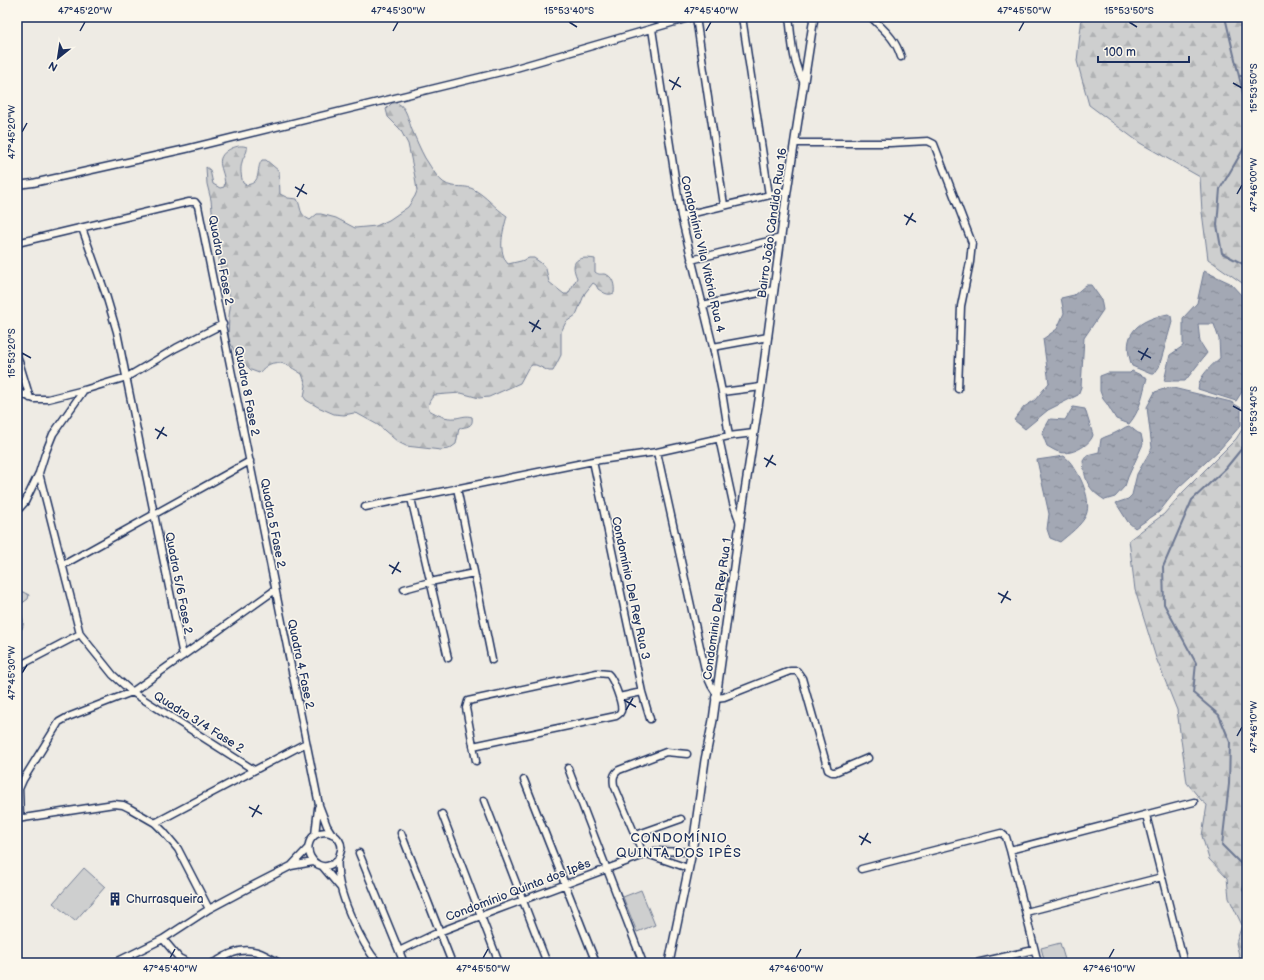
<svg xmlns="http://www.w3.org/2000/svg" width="1264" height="980" viewBox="0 0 1264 980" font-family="'Balsamiq Sans',sans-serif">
  <defs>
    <pattern id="forest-firs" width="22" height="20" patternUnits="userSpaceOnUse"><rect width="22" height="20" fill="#cecfcf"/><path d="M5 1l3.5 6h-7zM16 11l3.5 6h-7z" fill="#b0b2b4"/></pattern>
    <pattern id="water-ripples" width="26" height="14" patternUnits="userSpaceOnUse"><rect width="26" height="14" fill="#a3a8b4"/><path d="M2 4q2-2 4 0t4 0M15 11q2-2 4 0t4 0" fill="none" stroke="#848996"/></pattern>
  </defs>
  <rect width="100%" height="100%" fill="#eeebe4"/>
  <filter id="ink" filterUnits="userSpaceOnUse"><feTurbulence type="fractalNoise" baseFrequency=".025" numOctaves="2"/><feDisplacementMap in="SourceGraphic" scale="8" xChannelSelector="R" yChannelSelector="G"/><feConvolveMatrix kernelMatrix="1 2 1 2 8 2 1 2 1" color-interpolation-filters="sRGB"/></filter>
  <g filter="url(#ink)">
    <path fill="#cecfcf" stroke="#747f96" d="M84,868l21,19 -30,34 -22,-18z
      M641,890l14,35 -18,7 -14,-35z
      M1060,943l6,20h-21l-4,-15z"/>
    <path fill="url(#forest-firs)" stroke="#747f96" d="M1082,17h165v281l-2,-13 -37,-26 -6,-47 -2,-35 -60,-34 -51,-38 -12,-44z
      M392,103c14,-2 16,17 20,27 4,9 8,19 13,28 7,10 14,26 27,28 8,1 15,0 21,3 13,7 22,19 34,27 -4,15 -10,35 1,48l13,-3 8,-3h5l7,5 5,6 3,13 15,12h4l9,-16c-8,-18 1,-22 18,-19v13c4,3 5,2 9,2 9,1 11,12 10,19 -6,3 -10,0 -16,-4l-2,-4 -3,-2 -8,10 -9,22 -10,7 -5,10v23l-8,16h-4l-13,-6h-4l-4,3 -8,15 -31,14 -10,1 -18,-5 -27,2c-4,5 -7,9 -5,15 9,5 16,9 27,8 6,-1 10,-3 16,-1 2,10 -6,10 -13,11l-3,16 -7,5 -8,1 -35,-4 -8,-4 -20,-17 -20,-11 -4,-1 -10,2 -10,-1 -16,-7 -12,-7 -2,-3 2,-12 -4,-11c-16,-10 -28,-19 -43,-1l-8,-3 -15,-16 -8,-16 1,-22 2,-15 -1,-5 -6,-11 -5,-26v-14l-6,-25 -2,-20 -4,-16 -1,-17 4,3 3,14 7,4 4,-1c4,-15 -15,-28 8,-39 5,-2 10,-3 15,-1 1,6 -4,9 -5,15 -2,7 -1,14 1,21l3,2c17,-2 9,-16 16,-25h4l13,11 1,23 8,4 9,1c5,9 1,15 13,21l7,-6h4l15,4 19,10 21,-2 13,-6 19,-13 7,-11 2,-5 -2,-14 -7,-33 -8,-15 -12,-12 -2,-8z
      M1247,395v568h-6l-5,-20 6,-18 -13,-27 -2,-20 -18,-19 -7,-23 5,-31 -6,-5 -14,-17 -10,-73 -21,-52 -21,-68 -6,-50 35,-26 19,-22 53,-53 7,-11z
      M17,589l12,6 -1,4 -7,5c-2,9 5,16 1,25l-4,1z"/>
    <path fill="url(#water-ripples)" stroke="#6d7892" d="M1204,271l26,12 12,13 5,50 -2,41 -9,14 -38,-12c1,-13 13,-23 22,-31l-1,-19 -5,-15h-16l2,18 7,11 -22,28h-21l6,-26 13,-9v-28l14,-15z
      M1086,285h5l10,14 2,11 -19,28 -3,49 -3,8 -30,15 -23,19 -11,-9 10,-13 11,-7 14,-17 -6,-44 14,-10 7,-16 -3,-15 13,-3z
      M1168,314l3,2 1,6 -13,45 -5,7h-3l-19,-8c-12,-33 6,-46 36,-52z
      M1132,371l15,7c-5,17 -6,32 -18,46l-13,-5 -9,-15 -4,-5 -3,-8v-15l8,-3h22z
      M1167,388h6l58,14 10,6v17l-21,24 -42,39 -19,24 -24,16 -7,-6 -12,-19 12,-4 4,-4 5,-21 15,-26 -5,-41 8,-15z
      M1073,407l12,2 8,26c-3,11 -24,21 -34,17 -4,-1 -8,-4 -12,-6l-5,-13 8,-14 15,1z
      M1129,426c5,3 7,7 12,8l2,10 -15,33 -3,9 -10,11 -10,3c-18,-11 -20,-20 -22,-39l4,-6 12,-3 2,-13c5,-3 11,-4 16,-7 5,-2 7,-5 12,-6z
      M1064,456c13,10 29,43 22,59 -4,10 -18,20 -26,27l-10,-4 -3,-9 2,-15 -12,-54z"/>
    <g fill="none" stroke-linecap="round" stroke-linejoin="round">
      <path stroke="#6d7892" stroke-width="2" d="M1225,17l18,76 4,20
        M1239,76h8
        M1247,143l-27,46 -3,36 5,28 25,13
        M1247,442l-21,26 -34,32 -29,67 1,37 32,59 -3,30 26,22 11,27 -1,42 -7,61 25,25
        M1247,877l-4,13 4,6"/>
      <g stroke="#1b2f5e" stroke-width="9">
        <path id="minor" d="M696,17l28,188
          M742,17l27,178
          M789,17c3,22 3,45 14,64
          M871,17c14,14 24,21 30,40
          M652,29l29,187 32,131 9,45 7,44
          M795,143h95l38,-2 6,3 38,99 -2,19 -9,44 -3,83
          M17,185l16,-2 153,-34 323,-79 183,-53
          M681,216l106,-25
          M82,228l24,67 11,37 66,324
          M17,243l172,-41h6l3,4 121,599 8,21 5,8
          M691,260l90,-22
          M702,305l72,-15
          M713,347l55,-10
          M17,355l13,43
          M17,392l17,7h14l36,-9 43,-13 49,-29 47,-24
          M722,392l39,-5
          M719,438l14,65 7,20
          M657,452l49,222 5,11 5,8
          M593,461l49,231 8,27
          M39,473l41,161 33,41 19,17 122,78
          M457,488l35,172
          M411,498l37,160
          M365,507l228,-46 64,-9 72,-16 25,-3
          M17,511l8,-9 14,-29 6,-19 8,-20 31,-44
          M63,565l187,-104
          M404,589l26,-7 44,-9
          M17,667l63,-33
          M619,697l23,-5
          M715,698l9,-1 66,-26h7l5,7 26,92 4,2h3l33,-14
          M473,746l143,-30c3,-2 4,-2 5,-5 2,-7 -8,-33 -13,-37l-11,-1 -129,28 -2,7 10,53
          M568,768l75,195
          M524,780l72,183
          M484,800l63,163
          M442,814l57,149
          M1146,815l38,148
          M20,818l-1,-29 4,-9 36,-58 9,-5 64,-25 143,-102
          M17,819l97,-15 9,1 6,3 26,15 8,8 15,18 31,60
          M155,823l151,-80
          M401,833l51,130
          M315,835l3,-27
          M636,835l45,-16
          M1010,850l184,-48
          M359,853l45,110
          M647,854l41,14
          M642,856l-1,-7 -27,-64c-1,-6 -1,-11 5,-15l47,-18 21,2
          M338,860c-2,2 -5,4 -8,5 -17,7 -30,-19 -15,-30 8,-5 19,-3 24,5 5,8 1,12 -1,20 -1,3 0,8 0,12 2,26 23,71 40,91
          M292,865l16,-17
          M323,867l17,20
          M861,869l140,-36 5,4 4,13 28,113
          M1026,912l136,-35
          M163,939l16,19 10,5
          M399,951l40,-19 60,-23 156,-58 37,1
          M114,963l49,-24 46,-30 43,-23 39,-20 22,-4
          M213,963c7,-3 13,-8 20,-10 18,-7 31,1 46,10
          M976,963l58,-13"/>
      </g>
      <g stroke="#1b2f5e" stroke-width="10">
        <path id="tertiary" d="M669,963l23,-111 13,-92 8,-40 27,-197 21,-136 26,-196 27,-174"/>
      </g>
      <use href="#minor" stroke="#fbf7ec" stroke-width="6"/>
      <use href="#tertiary" stroke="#fbf7ec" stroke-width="7"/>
    </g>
  </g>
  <path fill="none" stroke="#1b2f5e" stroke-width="1.5" d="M569,22l8,5M1129,22l8,5M80,31l5,-9M393,31l5,-9M706,31l5,-9M1019,31l5,-9M669,80l12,7M1233,83l9,5M672,90l7,-13M22,132l5,-9M295,187l12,7M1237,194l5,-9M297,197l7,-13M904,215l12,7M906,225l7,-12M529,322l12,7M532,332l7,-12M1138,351l13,7M22,353l9,5M1141,360l7,-12M1233,406l9,5M155,429l12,7M157,439l7,-12M764,458l12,7M766,467l7,-12M389,565l12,7M392,574l7,-12M998,593l13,7M1001,603l7,-12M22,673l5,-8M624,700l12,7M626,710l7,-12M1237,736l5,-9M249,807l13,7M252,817l7,-12M859,836l12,7M861,845l7,-12M170,958l5,-9M483,958l5,-9M796,958l5,-9M1109,958l5,-9"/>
  <defs>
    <g id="building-bare" transform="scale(1.08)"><path d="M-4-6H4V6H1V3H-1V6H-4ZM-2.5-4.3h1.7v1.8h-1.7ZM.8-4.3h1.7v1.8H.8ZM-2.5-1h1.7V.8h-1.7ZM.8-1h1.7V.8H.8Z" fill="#1b2f5e" stroke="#fbf7ec" stroke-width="2.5" paint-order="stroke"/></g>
  </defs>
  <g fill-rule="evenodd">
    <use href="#building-bare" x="115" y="899"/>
  </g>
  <g text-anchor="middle" stroke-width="3" stroke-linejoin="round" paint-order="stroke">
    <g font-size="12" fill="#1b2f5e" stroke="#fbf7ec">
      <text transform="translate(772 223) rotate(-82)" y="4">Bairro João Cândido Rua 16</text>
      <text transform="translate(703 254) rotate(77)" y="4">Condomínio Vila Vitória Rua 4</text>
      <text transform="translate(221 260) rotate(79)" y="4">Quadra 9 Fase 2</text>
      <text transform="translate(247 391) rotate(79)" y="4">Quadra 8 Fase 2</text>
      <text transform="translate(273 523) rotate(79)" y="4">Quadra 5 Fase 2</text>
      <text transform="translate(179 583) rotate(79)" y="4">Quadra 5/6 Fase 2</text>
      <text transform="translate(631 588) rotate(78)" y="4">Condomínio Del Rey Rua 3</text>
      <text transform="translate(717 609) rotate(-82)" y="4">Condominio Del Rey Rua 1</text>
      <text transform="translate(301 664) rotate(78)" y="4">Quadra 4 Fase 2</text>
      <text transform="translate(199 722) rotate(32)" y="4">Quadra 3/4 Fase 2</text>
      <text transform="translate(518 890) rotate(-21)" y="4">Condomínio Quinta dos Ipês</text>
    </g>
    <g font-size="12" fill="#1b2f5e" stroke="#fbf7ec" text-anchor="start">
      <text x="126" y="903">Churrasqueira</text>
    </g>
    <g font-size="13" letter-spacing="1" fill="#1b2f5e" stroke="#fbf7ec">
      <text x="679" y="842">CONDOMÍNIO<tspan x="679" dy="15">QUINTA DOS IPÊS</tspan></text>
    </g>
  </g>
  <rect width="1264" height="980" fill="none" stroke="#fbf7ec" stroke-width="44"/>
  <g transform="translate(58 58) rotate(210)" stroke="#fbf7ec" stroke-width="3" paint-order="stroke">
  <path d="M0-3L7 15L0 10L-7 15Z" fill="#1b2f5e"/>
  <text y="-6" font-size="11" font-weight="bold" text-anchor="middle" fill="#1b2f5e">N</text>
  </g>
  <path d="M1098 56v6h91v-6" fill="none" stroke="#1b2f5e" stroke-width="2"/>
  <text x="1104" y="56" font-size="12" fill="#1b2f5e" stroke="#fbf7ec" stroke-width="3" paint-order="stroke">100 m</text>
  <rect x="22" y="22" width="1220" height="936" fill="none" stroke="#1b2f5e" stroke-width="1.5"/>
  <g font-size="10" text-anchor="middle" fill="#1b2f5e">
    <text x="85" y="14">47°45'20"W</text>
    <text x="398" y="14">47°45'30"W</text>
    <text x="569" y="14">15°53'40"S</text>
    <text x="711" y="14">47°45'40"W</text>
    <text x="1024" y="14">47°45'50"W</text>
    <text x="1129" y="14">15°53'50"S</text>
    <text transform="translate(1253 88) rotate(-90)" y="4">15°53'50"S</text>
    <text transform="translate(11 132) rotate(-90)" y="4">47°45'20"W</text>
    <text transform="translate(1253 185) rotate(-90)" y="4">47°46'00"W</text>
    <text transform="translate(11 353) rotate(-90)" y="4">15°53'20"S</text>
    <text transform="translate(1253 411) rotate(-90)" y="4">15°53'40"S</text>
    <text transform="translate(11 673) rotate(-90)" y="4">47°45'30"W</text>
    <text transform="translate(1253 727) rotate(-90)" y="4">47°46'10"W</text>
    <text x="170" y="972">47°45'40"W</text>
    <text x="483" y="972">47°45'50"W</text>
    <text x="796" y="972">47°46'00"W</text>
    <text x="1109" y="972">47°46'10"W</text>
  </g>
</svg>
